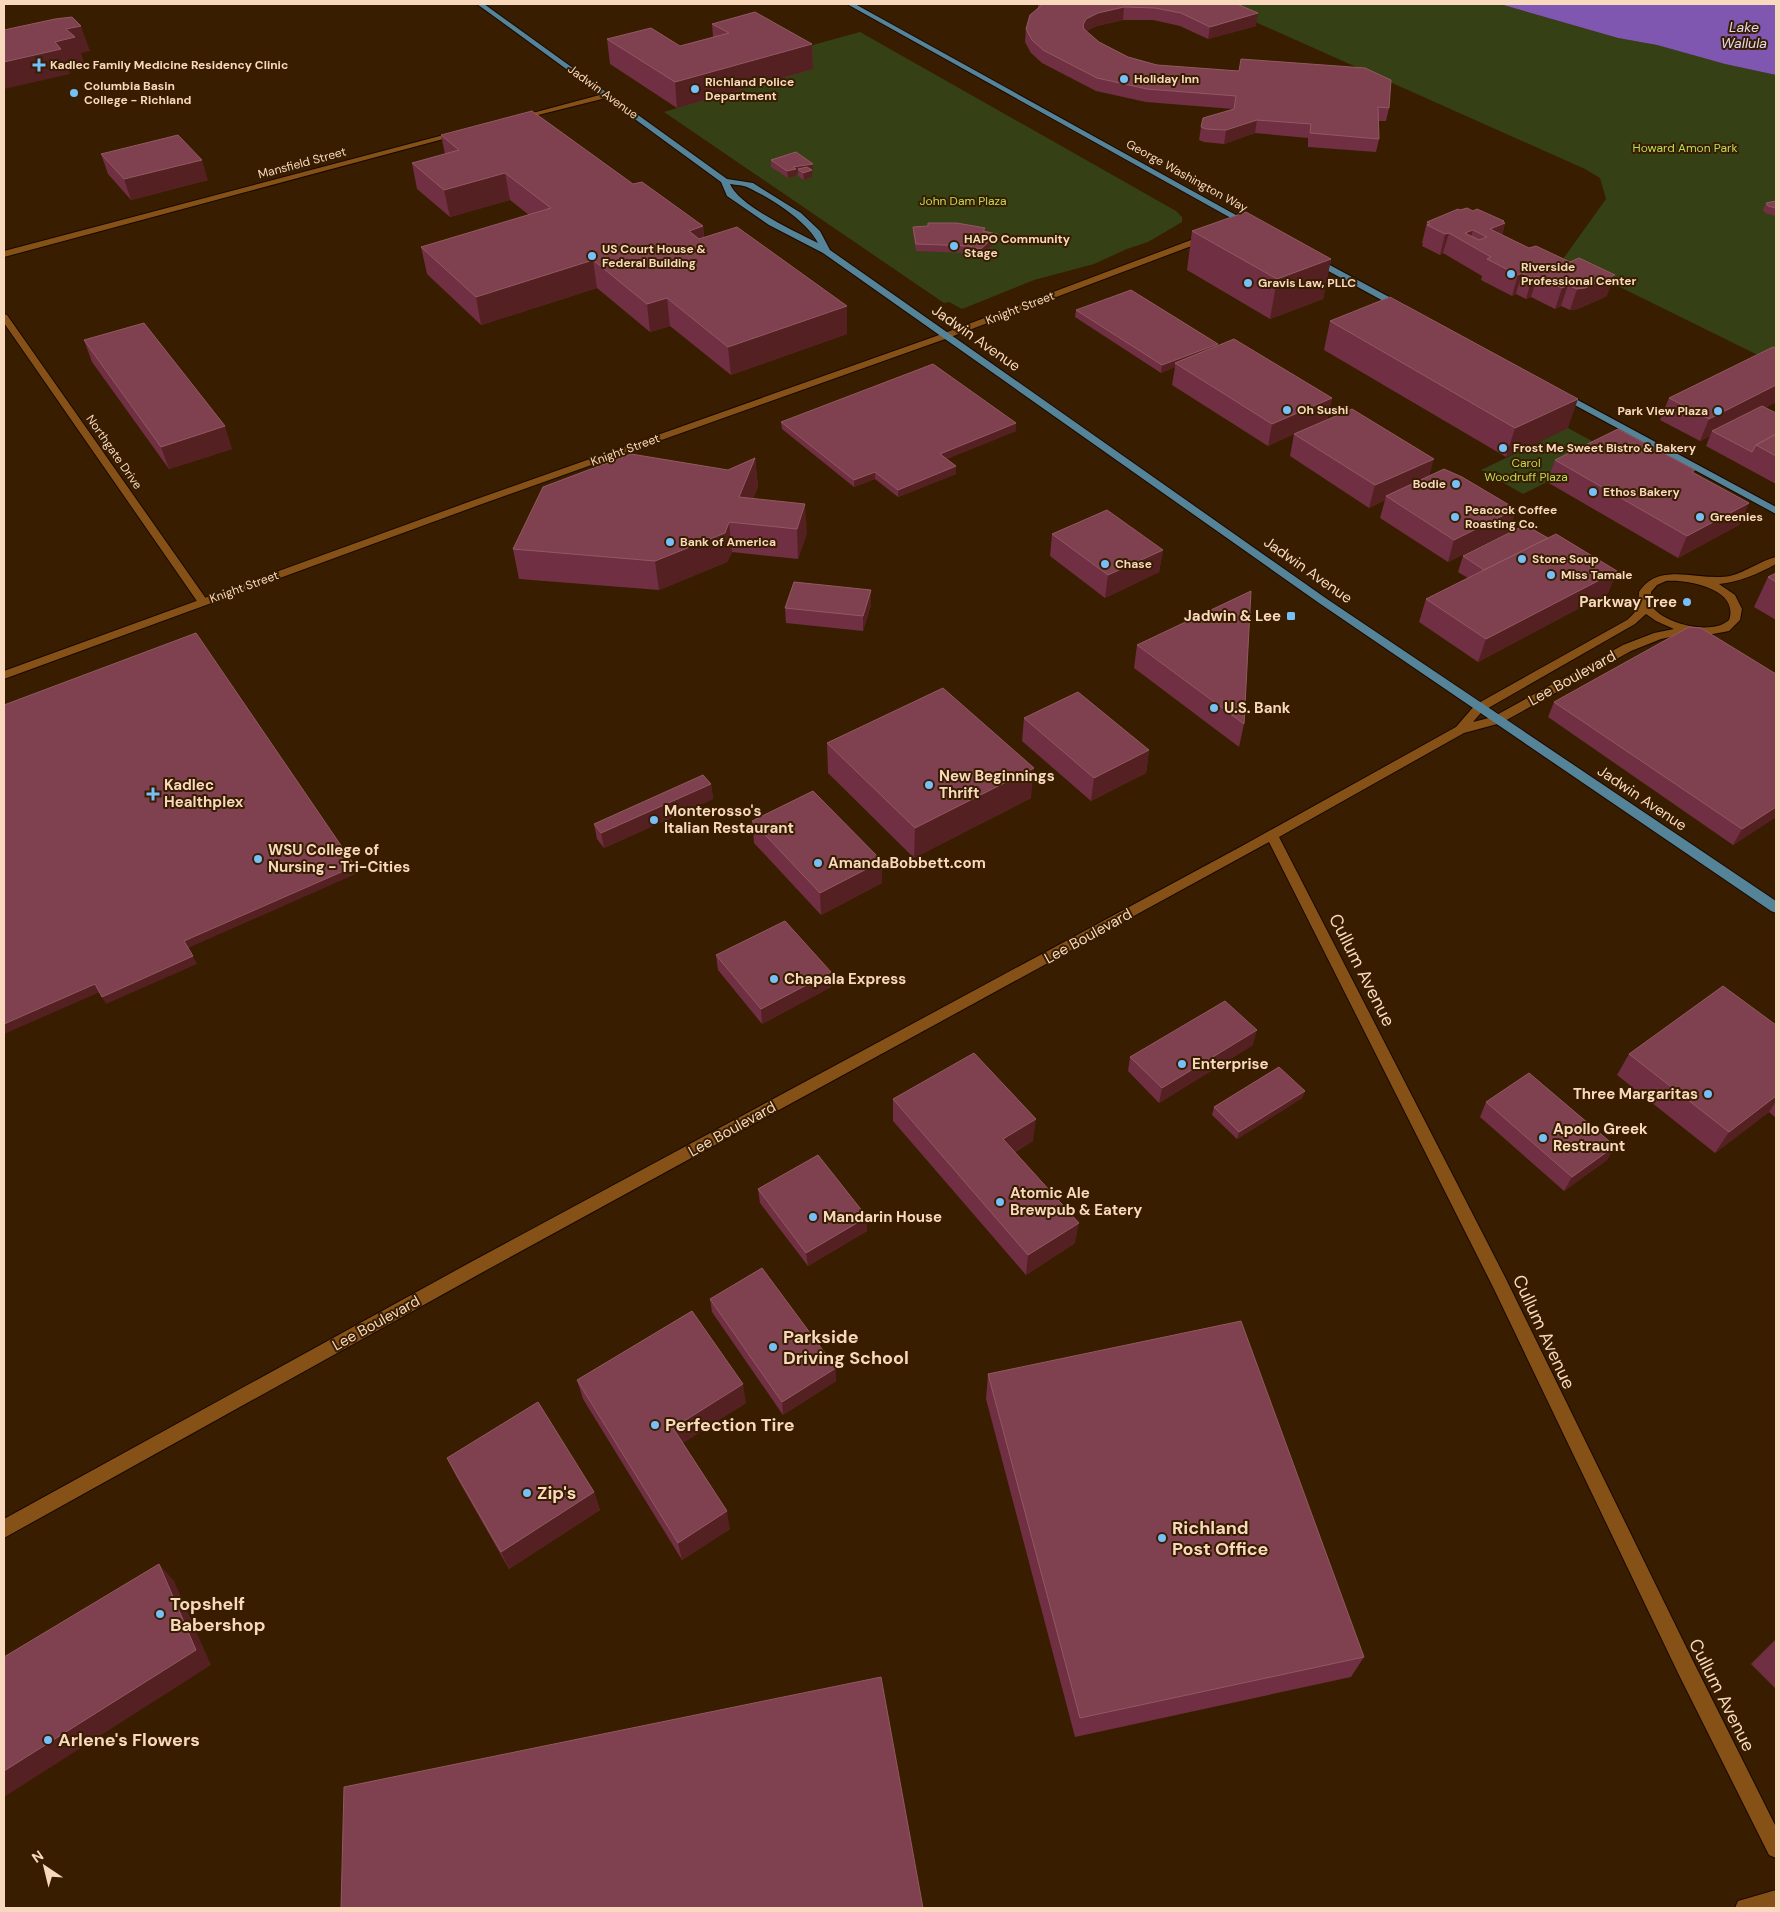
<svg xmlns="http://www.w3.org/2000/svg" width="1780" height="1912" viewBox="0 0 1780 1912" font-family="'DM Sans',sans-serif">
  <rect width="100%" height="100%" fill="#381d00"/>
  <path fill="#354114" d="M1215,4h285l118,34 39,7 68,19 51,11v289l-213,-105 43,-60 -6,-21 -15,-9z
    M860,32l316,179 6,6v5l-34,20 -21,7 -33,15 -60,16 -72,29 -13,-7 -5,1 -280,-191 13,-4 125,-60z
    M1568,428l42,23 -87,43 -42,-24z"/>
  <path fill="#7f57b0" d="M1500,4h276v71l-51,-11 -68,-19 -39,-7z"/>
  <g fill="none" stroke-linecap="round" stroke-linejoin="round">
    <g stroke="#190900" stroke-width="2">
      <path id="minor" d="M607,93h3v4l-92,23 -4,-2z
        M455,132l7,2 -458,123v-6z
        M4,314l3,1 200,285 2,2 -2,2h-8l-195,-281z
        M1776,557v7c-18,10 -37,18 -57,20l16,11 7,14 -2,11 -11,11 -16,3 -24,-1 -28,6 -30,12 -130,72h-8l-2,-3 2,-3 130,-72 31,-12 20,-4 -18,-8 -10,-7 -11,10 -152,87h-8l-2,-3 2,-3 152,-85c13,-11 11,-13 12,-28 20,-32 61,-10 91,-16 16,-4 30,-15 46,-19zM1666,581c21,-2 74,8 63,39 -17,16 -66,4 -78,-15v-13l6,-7z
        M1776,1890v18h-41l3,-7z"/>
    </g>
    <g stroke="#190900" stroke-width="2">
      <path id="tertiary" d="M1207,234l4,3 -1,2 -262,99 -466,166 -478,175v-8l470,-171 468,-166z
        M1479,704l6,4 -12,14 24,-6 4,1 2,3 -2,3 -37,10 -185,104 226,440 188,384 83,166v31l-7,-3 -90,-180 -186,-388 -224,-445 -786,430 -479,266v-19l467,-257 771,-416 214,-119 19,-22z"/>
    </g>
    <g stroke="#190900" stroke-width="2">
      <path id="primary" d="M477,4h7l243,175 26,4 48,30 19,18 10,19 497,349 449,302v12l-5,-2 -452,-308 -496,-350 -54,-28 -42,-29 -6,-14zM730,184c6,1 14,1 19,4 23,11 58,33 69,55 -22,-11 -79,-37 -88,-59z
        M847,4h8l399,221 -7,2z
        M1313,256l91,49 2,2 -5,3 -3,-1 -88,-48 -1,-2z
        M1561,391l215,116v7l-218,-118v-4z"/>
    </g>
    <use href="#minor" fill="#865116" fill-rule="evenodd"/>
    <use href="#tertiary" fill="#865116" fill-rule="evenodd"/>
    <use href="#primary" fill="#558398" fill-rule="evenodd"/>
  </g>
  <path fill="#702f42" d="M1038,4h199l19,22 -48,13 -28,-13 -27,-6h-30l-26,6 -11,5 13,11 29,15 29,8 232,43 -3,13h-8l1,18 -3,13 -68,-5v-9l-53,-5 -31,11 -20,-2 -5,-2 2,-13 32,-18 -87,-7 -50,-11 -54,-28 -11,-10 -6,-11 1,-13 12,-21z
    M712,24l100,20 1,25 -136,39 -67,-44 -3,-25 73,7 33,-9z
    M441,135l192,49 70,42 1,11 143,97 -116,41 -61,-49 -20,6 -53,-44 -116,37 -54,-51 -6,-27 108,-32 -19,-15 -60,17 -33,-28 -5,-26 33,-9z
    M101,154l107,26 -77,20 -23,-26z
    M771,160l42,11h-1v6l-8,3 -6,-4v-3h-2v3l-8,2 -17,-11z
    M1776,201v15l-11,-3 -2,-3 3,-7z
    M1460,210l45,13 -3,12 105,61 -29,13 -8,1 -9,-4 -6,3 -24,-12 -5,2 -10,-5 -4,2 -31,-16 1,-4 -39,-23 -3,2 -18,-9 1,-3h-1l5,-21z
    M913,227l72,1v3l12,3 -1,7 -15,15 -13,-3 -52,-2 -3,-17z
    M1192,231l139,28 -8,40 -53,20 -83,-49z
    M1076,310l142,34 -1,2 115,52 -5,22 102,56 87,33 -7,23 -61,30 -68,-44 5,-18 -16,8 -79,-52 4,-22 -26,12 -96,-61 3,-18 -14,6 -86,-56z
    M1330,321l238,107 -62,29 -182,-107z
    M84,340l148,109 -63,20 -77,-107z
    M1776,348v54l-11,6 11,5v71l-70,-38 4,-10 -10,5 -40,-21 9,-22z
    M781,422l235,9 -70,28 10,15 -58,23 -23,-18 -21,8 -72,-58z
    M755,458l3,29 -5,12 54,34 -9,26 -66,-7 -5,10 -68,28 -140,-11 -6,-30 215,-79z
    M1555,460l139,13 55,30 -10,22 -61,33 -131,-76z
    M1052,534l111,16 -4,22 -54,26 -55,-42z
    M1548,538l69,33 -9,22 -130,69 -59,-40 7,-23 42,-21 -10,-6 5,-16z
    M1776,573v47l-22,-13 14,-30z
    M871,590v15l-8,26 -77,-8 -1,-15z
    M1137,645l107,79 -5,23 -105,-79z
    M1554,702l222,115 -43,28 -185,-128z
    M1024,718l125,32 -3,23 -55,28 -69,-60z
    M827,743l204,55 -117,60 -86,-85z
    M711,784l2,15 -109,49 -7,-9 -3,-15z
    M752,821l130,62 -61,32 -67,-72z
    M716,955l115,32 -69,37 -44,-54z
    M1776,1025v93l-7,-6 -54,41 -98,-78 12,-21z
    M1253,1045l-94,58 -31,-32 2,-14z
    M1305,1091l-3,7 -65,41 -25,-24 2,-8z
    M893,1099l140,42 -18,11 60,91 -49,32 -133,-154z
    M1486,1102l129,44 -8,14 -43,31 -84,-74z
    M758,1189l109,42 -59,35 -48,-63z
    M710,1299l126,69v13l-53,34 -71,-103z
    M988,1374l376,283 -13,20 -276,60 -89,-338z
    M577,1380l169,23 -64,40 48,86 -48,31 -99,-161z
    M447,1458l147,34 6,18 -91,59 -53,-93z
    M1776,1639v50l-25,-25z"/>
  <path fill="#542022" d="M1124,7l-1,13 -26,6 -12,5 -3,6 1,-12 3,-6 12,-6z
    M1258,13l-2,13 -48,13 2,-12z
    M81,26l9,25 -9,2 3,9 -17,4 3,8 -66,15v-27l51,-20 11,-13z
    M812,44l1,25 -136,39 -2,-26z
    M1257,120l-2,13 -31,11 2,-14z
    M202,160l6,20 -77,20 -7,-21z
    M813,164l-1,13 -8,3 -1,-7 -5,-4v4h-2v3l-8,2 -1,-7 6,-4z
    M505,173l5,27 -60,17 -6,-27z
    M1502,221h2l-1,3 2,-1 -6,21 -9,-15z
    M703,226l2,28 -16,-23z
    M1473,230l-4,14 -4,-11z
    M1449,233l-6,20 -3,2 5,-21z
    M997,234l-1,7 -15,15v-7z
    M1331,259l-8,40 -53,20 7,-40z
    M593,260l4,28 -116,37 -5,-28z
    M1522,273l-6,21 -4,2 6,-21z
    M1615,275l-8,21 -29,13 -8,1 7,-21z
    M1537,276l-6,21 -5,2 6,-21z
    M1568,285l-7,21 -6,3 7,-21z
    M667,298l3,28 -20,6 -3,-28z
    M847,306v28l-116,41 -3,-28z
    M1218,344l-1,7 -42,12v4l-14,6 1,-8z
    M1776,385v17l-60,31 -4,-2 -2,5 -10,5 9,-22z
    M1332,398l-5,22 -59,26 4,-22z
    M1578,399l-10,29 -62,29 9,-29z
    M1016,423v8l-76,31v-8z
    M225,426l7,23 -63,20 -8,-22z
    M755,458l3,29 -15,37 -4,-27z
    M1434,459l-6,22 -42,15 -1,4 -16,8 6,-23z
    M956,466v8l-58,23v-7z
    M875,472v7l-21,8v-7z
    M1749,503l-10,22 -61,33 9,-22z
    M805,504l2,29 -9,26 -1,-30z
    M1516,509l-7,23 -61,30 6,-22z
    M729,522l3,30 -5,10 -68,28 -4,-29z
    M1163,550l-4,22 -54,26 3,-23z
    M1617,571l-9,22 -130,69 8,-23z
    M871,590v15l-8,26v-15z
    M1149,750l-3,23 -55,28 3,-23z
    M1034,768l-3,30 -117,60 1,-30z
    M711,784l2,15 -109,49 -3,-15z
    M1776,807v10l-43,28 9,-16z
    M882,861v22l-61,32 -1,-22z
    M355,866l3,7 -170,75 -4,-7z
    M193,956l4,8 -91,40 -4,-7z
    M831,972v15l-69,37 -1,-15z
    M95,984l5,8 -96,42v-10z
    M1257,1030l-4,15 -94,58 3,-15z
    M1305,1091l-3,7 -65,41 2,-7z
    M1776,1096v5l-7,11 -54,41 14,-21z
    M1036,1119l-3,22 -32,19 2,-21z
    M1615,1146l-8,14 -43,31 8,-14z
    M867,1217v14l-59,35 -2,-13z
    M1079,1223l-4,20 -49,32 2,-20z
    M836,1368v13l-53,34 -1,-13z
    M743,1384l3,19 -69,44 -4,-19z
    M594,1492l6,18 -91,59 -8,-17z
    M727,1511l3,18 -48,31 -4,-17z
    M159,1564l15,17 37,84 -207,132v-26z"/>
  <path fill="#7f4150" stroke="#925961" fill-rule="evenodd" d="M1043,4h194l21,9 -48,14 -29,-14 -26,-5 -31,-1 -26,6 -12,6 -3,6 1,4 15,13 29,15 29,8 82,6 2,-12 124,9 26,12 -2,28 -11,-1 1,32 -69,-6 1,-9 -54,-4 -31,10 -20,-1 -5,-2 2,-9 31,-9 2,-13 -89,-7 -50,-11 -54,-28 -11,-10 -6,-11 4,-14z
    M755,12l57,32 -137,38 -68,-43 44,-11 29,18 49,-13 -17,-9z
    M72,17l9,9 -15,3 9,8 -20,5 6,7 -57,13v-32l51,-11z
    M532,111l101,73 9,-2 61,44 -14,5 10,8 38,-12 110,79 -119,41 -61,-49 -20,6 -54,-44 -117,37 -55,-50 130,-39 -46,-35 -61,17 -32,-27 47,-13 -18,-15z
    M178,135l24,25 -78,19 -23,-25z
    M796,152l17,12 -20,3 3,2 -9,2 -16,-11z
    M807,167l5,3 -9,3 -5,-4z
    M1776,201v7l-8,-2 -2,-3z
    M1467,208l6,3 4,-2 27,12h-2l3,2 -15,6 39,19 7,-2 34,16 9,-4 36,17 -30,13 -8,1 -9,-4 -6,3 -25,-12 -5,2 -10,-5 -4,2 -31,-16 4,-2 -42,-24 -4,1 -18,-9 3,-1 -3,-2 31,-13 2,1zM1473,230l14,7 -8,3 -14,-7z
    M1246,212l85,47 -54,20 -85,-48z
    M928,223h29l28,5 -2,3 14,3 -16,15 -13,-3 -52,-2 -3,-17 15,-1z
    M1131,290l87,54 -56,21 -86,-55z
    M1390,297l188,102 -63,29 -185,-107z
    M144,323l81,103 -64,21 -77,-107z
    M1234,339l98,59 -60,26 -97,-61z
    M1773,347l3,1v37l-67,34 -40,-21z
    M933,364l83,59 -76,31 16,12 -58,24 -23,-18 -21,8 -73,-58z
    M1762,406l14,7v21l-20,11 -4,7 -40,-21z
    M1352,409l82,50 -59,26 -81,-51z
    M1618,429l77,41 -3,2 57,31 -62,33 -132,-76z
    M1776,434v22l-20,-11z
    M631,454l97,16 27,-12 -16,39 66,7 -8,25 -68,-7 -4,11 -70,28 -142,-12 30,-62z
    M1444,469l18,8 54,32 -62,31 -68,-44z
    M1107,510l56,40 -55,25 -56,-41z
    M1525,525l23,13 -64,32 -21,-14z
    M1556,534l61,37 -131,68 -60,-40z
    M1776,573v9l-8,-5z
    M794,582l77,8 -8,26 -78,-8z
    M1251,591l-7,133 -107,-79z
    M1689,627l12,1 75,46v133l-34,22 -188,-127z
    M196,633l159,233 -171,75 9,15 -91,41 -7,-13 -91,40v-319z
    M943,688l91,80 -119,60 -88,-85z
    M1078,692l71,58 -55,28 -70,-60z
    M703,775l8,9 -110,49 -7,-9z
    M813,791l69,70 -62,32 -68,-72z
    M785,921l46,51 -70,37 -45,-54z
    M1723,986l53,39v71l-47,36 -100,-78z
    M1225,1001l32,29 -95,58 -32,-31z
    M974,1053l62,66 -33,20 76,84 -51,32 -135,-156z
    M1279,1067l26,24 -66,41 -25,-25z
    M1529,1073l86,73 -43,31 -86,-75z
    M818,1155l49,62 -61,36 -48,-64z
    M762,1268l74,100 -54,34 -72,-103z
    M692,1311l51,73 -70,44 54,83 -49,32 -101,-163z
    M1241,1321l123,336 -284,61 -92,-344z
    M538,1402l56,90 -93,60 -54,-94z
    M159,1564l37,86 -192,121v-114z
    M881,1677l42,231h-582l3,-121z"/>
  <g fill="#77bff7" stroke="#381d00" stroke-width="2">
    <path d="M36.5 57.5h5v5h5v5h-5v5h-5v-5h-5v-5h5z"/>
    <circle cx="1124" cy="79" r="5"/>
    <circle cx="695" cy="89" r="5"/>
    <circle cx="74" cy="93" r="5"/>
    <circle cx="954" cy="246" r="5"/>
    <circle cx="592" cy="256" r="5"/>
    <circle cx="1511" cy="274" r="5"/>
    <circle cx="1248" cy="283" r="5"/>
    <circle cx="1287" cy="410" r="5"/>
    <circle cx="1718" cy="411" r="5"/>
    <circle cx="1503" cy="448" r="5"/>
    <circle cx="1456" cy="484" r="5"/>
    <circle cx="1593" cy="492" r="5"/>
    <circle cx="1455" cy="517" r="5"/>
    <circle cx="1700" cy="517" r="5"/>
    <circle cx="670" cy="542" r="5"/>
    <circle cx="1522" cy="559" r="5"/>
    <circle cx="1105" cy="564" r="5"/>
    <circle cx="1551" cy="575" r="5"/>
    <circle cx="1687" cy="602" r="5"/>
    <rect x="1286" y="611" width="10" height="10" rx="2.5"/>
    <circle cx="1214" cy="708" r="5"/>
    <circle cx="929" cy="785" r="5"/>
    <path d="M150.5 786.5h5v5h5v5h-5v5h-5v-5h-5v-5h5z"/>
    <circle cx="654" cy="820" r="5"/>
    <circle cx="258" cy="859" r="5"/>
    <circle cx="818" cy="863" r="5"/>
    <circle cx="774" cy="979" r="5"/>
    <circle cx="1182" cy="1064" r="5"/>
    <circle cx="1708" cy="1094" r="5"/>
    <circle cx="1543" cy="1138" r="5"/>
    <circle cx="1000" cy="1202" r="5"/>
    <circle cx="813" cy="1217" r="5"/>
    <circle cx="773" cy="1347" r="5"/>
    <circle cx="655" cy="1425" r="5"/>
    <circle cx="527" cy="1493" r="5"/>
    <circle cx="1162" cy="1538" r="5"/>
    <circle cx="160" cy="1614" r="5"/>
    <circle cx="48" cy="1740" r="5"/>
  </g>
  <g text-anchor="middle" stroke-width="4" stroke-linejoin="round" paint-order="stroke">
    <g font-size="12" font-weight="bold" fill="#f8d9be" stroke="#381d00" text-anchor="start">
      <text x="50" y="69">Kadlec Family Medicine Residency Clinic</text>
      <text x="1134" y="83">Holiday Inn</text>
      <text x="705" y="86">Richland Police<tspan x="705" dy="14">Department</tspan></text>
      <text x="84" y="90">Columbia Basin<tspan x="84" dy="14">College - Richland</tspan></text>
      <text x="964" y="243">HAPO Community<tspan x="964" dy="14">Stage</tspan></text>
      <text x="602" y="253">US Court House &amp;<tspan x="602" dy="14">Federal Building</tspan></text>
      <text x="1521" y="271">Riverside<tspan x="1521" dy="14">Professional Center</tspan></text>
      <text x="1258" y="287">Gravis Law, PLLC</text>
      <text x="1297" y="414">Oh Sushi</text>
      <text x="1708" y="415" text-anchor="end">Park View Plaza</text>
      <text x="1513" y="452">Frost Me Sweet Bistro &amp; Bakery</text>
      <text x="1446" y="488" text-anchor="end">Bodie</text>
      <text x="1603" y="496">Ethos Bakery</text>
      <text x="1465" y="514">Peacock Coffee<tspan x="1465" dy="14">Roasting Co.</tspan></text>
      <text x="1710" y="521">Greenies</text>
      <text x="680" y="546">Bank of America</text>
      <text x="1532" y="563">Stone Soup</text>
      <text x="1115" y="568">Chase</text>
      <text x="1561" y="579">Miss Tamale</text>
    </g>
    <g font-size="12" fill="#f8d9be" stroke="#381d00">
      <text transform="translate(603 92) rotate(36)" y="4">Jadwin Avenue</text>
      <text transform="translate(302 163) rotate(-15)" y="4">Mansfield Street</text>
      <text transform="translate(1187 176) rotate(29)" y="4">George Washington Way</text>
      <text transform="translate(1020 308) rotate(-21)" y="4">Knight Street</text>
      <text transform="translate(625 450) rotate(-20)" y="4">Knight Street</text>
      <text transform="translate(114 452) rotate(55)" y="4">Northgate Drive</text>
      <text transform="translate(244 587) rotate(-20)" y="4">Knight Street</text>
    </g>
    <g font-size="12" fill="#b9df56" stroke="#381d00">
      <text x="1685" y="152">Howard Amon Park</text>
      <text x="963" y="205">John Dam Plaza</text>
      <text x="1526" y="467">Carol<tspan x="1526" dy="14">Woodruff Plaza</tspan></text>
    </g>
    <g font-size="14" font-style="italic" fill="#e2d9f1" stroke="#381d00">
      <text x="1744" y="32">Lake<tspan x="1744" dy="16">Wallula</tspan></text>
    </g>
    <g font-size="15" fill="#f8d9be" stroke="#381d00">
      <text transform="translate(976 338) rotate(35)" y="5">Jadwin Avenue</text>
      <text transform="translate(1308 570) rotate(35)" y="5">Jadwin Avenue</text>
      <text transform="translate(1572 678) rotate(-29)" y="5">Lee Boulevard</text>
      <text transform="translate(1642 798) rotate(34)" y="5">Jadwin Avenue</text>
      <text transform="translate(1088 936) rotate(-29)" y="5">Lee Boulevard</text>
      <text transform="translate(732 1129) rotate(-29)" y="5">Lee Boulevard</text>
      <text transform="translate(376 1323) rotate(-29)" y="5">Lee Boulevard</text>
    </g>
    <g font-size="15" font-weight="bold" fill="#f8d9be" stroke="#381d00" text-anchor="start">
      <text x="1677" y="607" text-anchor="end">Parkway Tree</text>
      <text x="1281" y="621" text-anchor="end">Jadwin &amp; Lee</text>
      <text x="1224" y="713">U.S. Bank</text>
      <text x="939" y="781">New Beginnings<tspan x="939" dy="17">Thrift</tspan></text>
      <text x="164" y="790">Kadlec<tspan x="164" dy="17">Healthplex</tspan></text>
      <text x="664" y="816">Monterosso's<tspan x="664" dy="17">Italian Restaurant</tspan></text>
      <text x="268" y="855">WSU College of<tspan x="268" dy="17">Nursing - Tri-Cities</tspan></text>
      <text x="828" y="868">AmandaBobbett.com</text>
      <text x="784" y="984">Chapala Express</text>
      <text x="1192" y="1069">Enterprise</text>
      <text x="1698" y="1099" text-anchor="end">Three Margaritas</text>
      <text x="1553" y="1134">Apollo Greek<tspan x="1553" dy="17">Restraunt</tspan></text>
      <text x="1010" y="1198">Atomic Ale<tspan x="1010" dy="17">Brewpub &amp; Eatery</tspan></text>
      <text x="823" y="1222">Mandarin House</text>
    </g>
    <g font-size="18" fill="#f8d9be" stroke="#381d00">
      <text transform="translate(1362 970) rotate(63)" y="6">Cullum Avenue</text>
      <text transform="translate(1544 1332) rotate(65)" y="6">Cullum Avenue</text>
      <text transform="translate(1722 1695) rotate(63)" y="6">Cullum Avenue</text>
    </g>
    <g font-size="18" font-weight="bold" fill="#f8d9be" stroke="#381d00" text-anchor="start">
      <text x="783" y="1343">Parkside<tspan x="783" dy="21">Driving School</tspan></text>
      <text x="665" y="1431">Perfection Tire</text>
      <text x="537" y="1499">Zip's</text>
      <text x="1172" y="1534">Richland<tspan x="1172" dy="21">Post Office</tspan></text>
      <text x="170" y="1610">Topshelf<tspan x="170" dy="21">Babershop</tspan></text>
      <text x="58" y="1746">Arlene's Flowers</text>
    </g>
  </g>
  <rect width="1780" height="1912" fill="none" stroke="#f8d9be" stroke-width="10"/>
  <g transform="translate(45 1867) rotate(325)" stroke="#381d00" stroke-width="4" paint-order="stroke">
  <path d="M0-4L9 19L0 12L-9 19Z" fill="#f8d9be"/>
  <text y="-8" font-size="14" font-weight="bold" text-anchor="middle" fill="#f8d9be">N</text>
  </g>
</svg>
